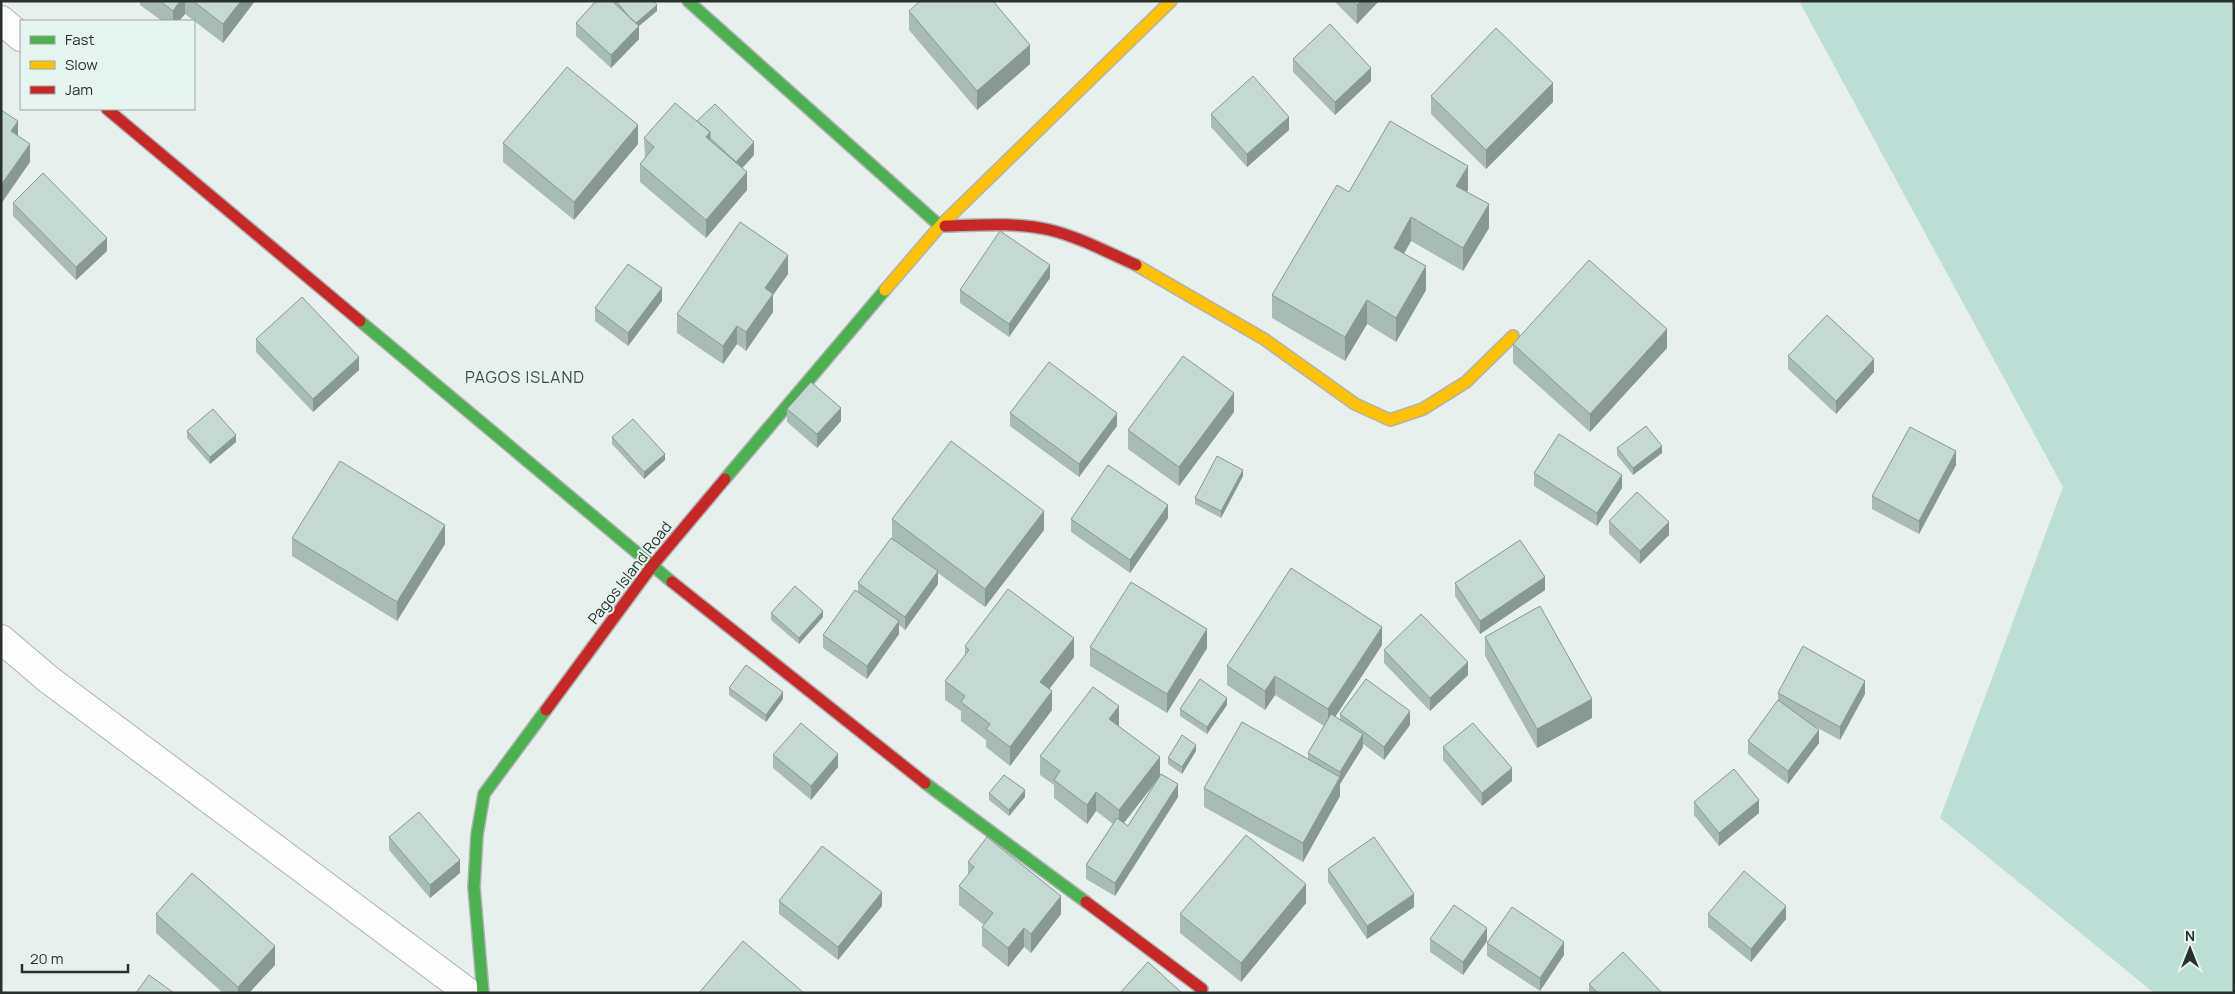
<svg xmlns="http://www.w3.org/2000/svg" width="2235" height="994" viewBox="0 0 2235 994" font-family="Manrope,sans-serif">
  <rect width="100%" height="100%" fill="#e8f0ee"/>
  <path fill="#bdded4" d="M1799,1h435v992h-80l-214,-175 123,-331z"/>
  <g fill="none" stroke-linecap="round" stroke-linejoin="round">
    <g stroke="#adb3b1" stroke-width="30">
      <path id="street" d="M1,20l20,17
        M1,639l47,40 421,314"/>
    </g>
    <g stroke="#adb3b1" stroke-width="14">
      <path id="fast" d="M688,1l252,225h5
        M360,321l312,261
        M725,479l160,-189
        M925,783l161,119
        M483,993l-9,-106 3,-52 7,-41 62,-84"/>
    </g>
    <g stroke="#adb3b1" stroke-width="14">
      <path id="slow" d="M1136,265l128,74 91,65 35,16 33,-11 43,-27 47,-46
        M885,290l55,-64 231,-225"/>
    </g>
    <g stroke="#adb3b1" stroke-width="14">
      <path id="jam" d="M107,109l253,212
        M945,226c35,-1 70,-4 105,4 29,7 59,23 86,35
        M672,582l253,201
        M546,710l106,-144 73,-87
        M1086,902l116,87"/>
    </g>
    <use href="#street" stroke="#fcfdfc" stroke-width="28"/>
    <use href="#fast" stroke="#4caf50" stroke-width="11"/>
    <use href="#slow" stroke="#ffc107" stroke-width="11"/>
    <use href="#jam" stroke="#c62828" stroke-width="11"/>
  </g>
  <path fill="#a8bbb5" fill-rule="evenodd" d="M140,1h115l-32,42 -38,-29 -6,7h-17l-22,-16z
    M596,1h58l3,10 -18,15v13l-28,29 -35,-32v-13z
    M1334,1h45l-22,23z
    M909,11l121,53 -53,46 -68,-80z
    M1293,59l78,22 -36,34 -42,-43z
    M1431,96l122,6 -67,67 -55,-55z
    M1211,114l78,16 -42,37 -36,-40z
    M697,121l57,34 -12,13 5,22 -41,48 -66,-56v-18l5,-6 -1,-20z
    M503,143l135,1 -64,76 -71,-58z
    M1468,190l-1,1 22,37 -26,43 -52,-30 -7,13 22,36 -30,52 -29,-18 -22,37 -73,-43v-23l77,-103z
    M13,203l94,48 -31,29 -63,-64z
    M788,274l-15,21v17l-27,39 -9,-7 -14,20 -46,-31v-19z
    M1050,278l-41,59 -49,-34v-13z
    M662,301l-34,45 -33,-25v-13z
    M256,339l103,31 -46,42 -57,-60z
    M1513,344l154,4 -77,84 -77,-69z
    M1788,356l86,16 -38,42 -48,-45z
    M787,409l54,12 -24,27 -30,-26z
    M1234,412l-55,74 -51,-37v-19z
    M1010,413l107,13 -38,51 -69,-51z
    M187,431l49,11 -26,22 -23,-26z
    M612,437l53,23 -21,19 -32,-35z
    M1617,448l45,5 -29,22 -16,-20z
    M1956,465l-37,69 -47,-25v-13z
    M1534,473l88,15 -25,38 -63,-40z
    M1243,476l-22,42 -26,-14v-6z
    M1168,518l-38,55 -59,-41v-13z
    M892,519l152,11 -59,77 -47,-34v11l-33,46 -6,-5v9l-32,45 -44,-31v-13l35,-43v-9l34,-45z
    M1609,521l60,14 -29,29 -31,-30z
    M292,538l153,6 -48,77 -105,-65z
    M1455,583l90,7 -65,44 -25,-38z
    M771,613l52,4 -24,27 -28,-24z
    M1485,637l107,81 -55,30 -52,-92z
    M1382,645l-47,72 5,3v-6l70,11 -26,35 -21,-16v3l-23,37v12l-37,66 -99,-55v-19l104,-29v-6l16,-27 -49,-31 -10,15 -38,-25v-19z
    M965,646l109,11 -25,32 3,21 -42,56 -24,-19v-7l-25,-19v-10l-16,-11v-19l20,-25z
    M1090,647l117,1 -40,65 -77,-47z
    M1384,650l84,25 -38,36 -46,-48z
    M729,688l54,11 -17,23 -37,-27z
    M1778,693l87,1 -25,46 -30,-16 9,19 -31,41 -40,-30v-13l30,-40z
    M1227,705l-20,29 -27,-18v-7z
    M1119,725l-1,1 60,71 -63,99 -29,-17v-14l27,-41 -17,-13 -9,13 -33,-26v-13l-14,-10v-19zM1160,777l-32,49 -4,-3z
    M1443,747l69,34 -30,25 -39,-46z
    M1196,751l-14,23 -14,-10v-6z
    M773,755l65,12 -27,33 -38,-32z
    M989,793l36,4 -16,19 -20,-16z
    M1694,802l65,11 -40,33 -25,-31z
    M389,837l71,36 -30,25 -41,-48z
    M968,862l93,52 -30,39 -7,-6 -16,20 -26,-21v-19l2,-2 -25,-20v-19l9,-11z
    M1328,869l86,38 -47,32 -39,-57z
    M779,901l103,5 -44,54 -59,-46z
    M1306,903l-65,79 -61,-49v-19z
    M156,914l119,51 -26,28h-26l-67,-60z
    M1708,914l78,5 -35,43 -43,-35z
    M1430,939l57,2 -24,34 -33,-23z
    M1487,943l77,12 -24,36 -53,-35z
    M1589,984l73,9h-73z"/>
  <path fill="#889893" d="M180,1h5v13l-6,7h-6v-10z
    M241,1h14l-32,42v-19z
    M1360,1h19l-22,23v-19z
    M657,5v6l-18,15v13l-28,29v-13l24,-32z
    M1030,45v19l-53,46v-19z
    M1371,68v13l-36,34v-13z
    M1553,83v19l-67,67v-19z
    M1289,117v13l-42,37v-13z
    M18,121v19l-7,-9z
    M638,125v19l-64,76v-18z
    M710,132v19l-4,-14z
    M754,142v13l-18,20v-13z
    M30,144v18l-29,42v-19z
    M1468,166v24l-12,19v-23z
    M747,172v18l-41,48v-18z
    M1489,204v24l-26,43v-23z
    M1411,217v24l-17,30v-23z
    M107,238v13l-31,29v-13z
    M788,255v19l-15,21v17l-27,39v-19l19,-44z
    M1050,265v13l-41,59v-13z
    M1426,266v24l-30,52v-24z
    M662,288v13l-34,45v-13z
    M1367,300v24l-22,37v-24z
    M737,326v18l-14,20v-18z
    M1667,329v19l-77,84v-18z
    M359,357v13l-46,42v-13z
    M1874,359v13l-38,42v-13z
    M1234,393v19l-55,74v-19z
    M841,408v13l-24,27v-14z
    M1117,413v13l-38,51v-13z
    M236,435v7l-26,22v-7z
    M1662,446v7l-29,22v-7z
    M1956,451v14l-37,69v-13z
    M665,454v6l-21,19v-7z
    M1243,470v6l-22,42v-7z
    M1622,475v13l-25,38v-13z
    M1168,505v13l-38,55v-13z
    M1044,511v19l-59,77v-18z
    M1669,522v13l-29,29v-13z
    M445,525v19l-48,77v-19z
    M938,571v13l-33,46v-13z
    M1545,577v13l-65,44v-13z
    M823,611v6l-24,27v-6z
    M899,621v13l-32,45v-13z
    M1382,627v18l-54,83v-19z
    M1207,629v19l-40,65v-19z
    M1074,638v19l-34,44v-19z
    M1468,662v13l-38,36v-13z
    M1275,676v19l-10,15v-19z
    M1865,681v13l-25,46v-13z
    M1052,691v19l-42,56v-19z
    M783,692v7l-17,23v-7z
    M1227,698v7l-20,29v-7z
    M1592,699v19l-55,30v-19z
    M1119,706v19l-10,12v-18z
    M1410,711v14l-26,35v-13z
    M1819,730v13l-31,41v-13z
    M1363,734v13l-23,37v12l-37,66v-19l37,-65v-6z
    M1196,745v6l-14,23v-7z
    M838,754v13l-27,33v-14z
    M1160,757v19l-41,53v-19z
    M1512,768v13l-30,25v-13z
    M1178,784v13l-63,99v-13z
    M1025,790v7l-16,19v-6z
    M1096,792v19l-9,13v-19z
    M1759,800v13l-40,33v-13z
    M460,860v13l-30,25v-13z
    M1306,884v19l-65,79v-19z
    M882,892v14l-44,54v-13z
    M1414,894v13l-47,32v-13z
    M1061,896v18l-30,39v-19z
    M1786,906v13l-35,43v-13z
    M1024,928v19l-16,20v-19z
    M1487,928v13l-24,34v-13z
    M1564,942v13l-24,36v-13z
    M275,946v19l-26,28h-11v-6z"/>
  <path fill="#c3d9d2" stroke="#889893" d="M160,1h20l-7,10z
    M193,1h48l-18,23z
    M596,1h16l27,25 -28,29 -35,-32z
    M616,1h38l3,4 -21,18 -6,-5z
    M920,1h73l37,44 -53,46 -68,-80z
    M1353,1h7l-3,4z
    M1330,24l41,44 -36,34 -42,-43z
    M1496,28l57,55 -67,67 -55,-54z
    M567,67l71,58 -64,77 -71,-59z
    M1253,76l36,41 -42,37 -36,-40z
    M675,103l35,29 -4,5 41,35 -41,48 -66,-56 14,-17 -10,-9z
    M715,104l39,38 -18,20 -26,-24v-6l-13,-11z
    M1,110l17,11 -7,10 19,13 -29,41z
    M1390,121l78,45 -12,20 33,18 -26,44 -52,-31 -17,31 32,18 -30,52 -29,-18 -22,37 -73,-42 65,-110 12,7z
    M43,173l64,65 -31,29 -63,-64z
    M740,222l48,33 -23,33 8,6 -27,38 -9,-6 -14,20 -46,-32z
    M1000,231l50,34 -41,59 -49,-34z
    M1589,260l78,69 -77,85 -77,-70z
    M628,264l34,24 -34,45 -33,-25z
    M302,297l57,60 -46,42 -57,-60z
    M1827,315l47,44 -38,42 -48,-45z
    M1183,356l51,37 -55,74 -51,-37z
    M1049,362l68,51 -38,51 -69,-51z
    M811,382l30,26 -24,26 -30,-25z
    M213,409l23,26 -26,22 -23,-26z
    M633,419l32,35 -21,18 -32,-35z
    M1646,426l16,20 -29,22 -16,-20z
    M1910,427l46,24 -37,70 -47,-25z
    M1559,434l63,41 -25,38 -63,-40z
    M951,441l93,70 -59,78 -93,-70z
    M1217,456l26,14 -22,41 -26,-13z
    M340,461l105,64 -48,77 -105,-64z
    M1108,465l60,40 -38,55 -59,-41z
    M1637,492l32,30 -29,29 -31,-30z
    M891,538l47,33 -33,46 -47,-34z
    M1520,540l25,37 -65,44 -25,-38z
    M1291,568l91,59 -54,82 -53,-33 -10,15 -38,-25z
    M1131,582l76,47 -40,65 -77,-47z
    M795,586l28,25 -24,27 -28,-25z
    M1008,589l66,49 -34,44 12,9 -42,56 -24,-18 4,-5 -29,-22 4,-6 -20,-15 24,-31 -4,-4z
    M855,590l44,31 -32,45 -44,-31z
    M1540,606l52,93 -55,30 -52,-92z
    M1421,614l47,48 -38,36 -46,-48z
    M1803,646l62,35 -25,46 -62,-34z
    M746,665l37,27 -17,23 -37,-27z
    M1200,679l27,19 -20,29 -27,-18z
    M1366,679l44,32 -26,36 -44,-33z
    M1093,687l26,19 -10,13 51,38 -41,53 -23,-18 -9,13 -33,-25 6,-9 -20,-15z
    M1778,700l41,30 -31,41 -40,-30z
    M1331,714l32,20 -23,38 -32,-19z
    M1242,722l98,55 -37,66 -99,-55z
    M801,723l37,31 -27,32 -38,-31z
    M1473,723l39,45 -30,25 -39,-46z
    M1182,735l14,10 -14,22 -14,-9z
    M1734,769l25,31 -40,33 -25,-31z
    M1161,774l17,10 -63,99 -29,-18 31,-47 11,8z
    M1004,775l21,15 -16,20 -20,-17z
    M419,812l41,48 -30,25 -41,-48z
    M1246,835l60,49 -65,79 -61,-49z
    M987,837l74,59 -30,38 -7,-6 -16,20 -26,-21 11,-14 -34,-27 15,-19 -6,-5z
    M1374,837l40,57 -47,32 -39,-57z
    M822,846l60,46 -44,55 -59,-46z
    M1744,871l42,35 -35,43 -43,-35z
    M192,873l83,73 -37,41 -82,-73z
    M1454,905l33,23 -24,34 -33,-23z
    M1512,907l52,35 -24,36 -53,-35z
    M743,941l61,52h-105z
    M1623,952l39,41h-64l-9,-9z
    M1148,962l34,31h-62z
    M149,975l25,18h-38z"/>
  <g text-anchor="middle" stroke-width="4" stroke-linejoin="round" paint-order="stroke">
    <g font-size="15" fill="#2a302e" stroke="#e5f4ef">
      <text transform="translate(630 573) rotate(-52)" y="5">Pagos Island Road</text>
    </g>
    <g font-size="16" letter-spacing="1" fill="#3f4b47" stroke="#e5f4ef">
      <text x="525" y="383">PAGOS ISLAND</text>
    </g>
  </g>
  <rect width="2235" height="994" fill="none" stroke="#2a302e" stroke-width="5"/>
  <rect x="20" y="20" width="175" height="90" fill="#e5f4ef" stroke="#9aa6a2"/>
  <rect x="30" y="36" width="25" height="8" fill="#4caf50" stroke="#9aa6a2"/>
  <text x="65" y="45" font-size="15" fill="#2a302e">Fast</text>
  <rect x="30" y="61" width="25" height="8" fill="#ffc107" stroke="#9aa6a2"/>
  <text x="65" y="70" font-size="15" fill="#2a302e">Slow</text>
  <rect x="30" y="86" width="25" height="8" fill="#c62828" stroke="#9aa6a2"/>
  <text x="65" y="95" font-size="15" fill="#2a302e">Jam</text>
  <g transform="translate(2190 949)" stroke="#e5f4ef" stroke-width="4" paint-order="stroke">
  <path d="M0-4L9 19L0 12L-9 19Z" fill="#2a302e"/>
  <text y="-8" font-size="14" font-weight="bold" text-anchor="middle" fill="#2a302e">N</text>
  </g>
  <path d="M22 964v8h106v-8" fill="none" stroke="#2a302e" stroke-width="2.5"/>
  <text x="30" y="964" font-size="15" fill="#2a302e" stroke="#e5f4ef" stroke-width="4" paint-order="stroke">20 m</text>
</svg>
